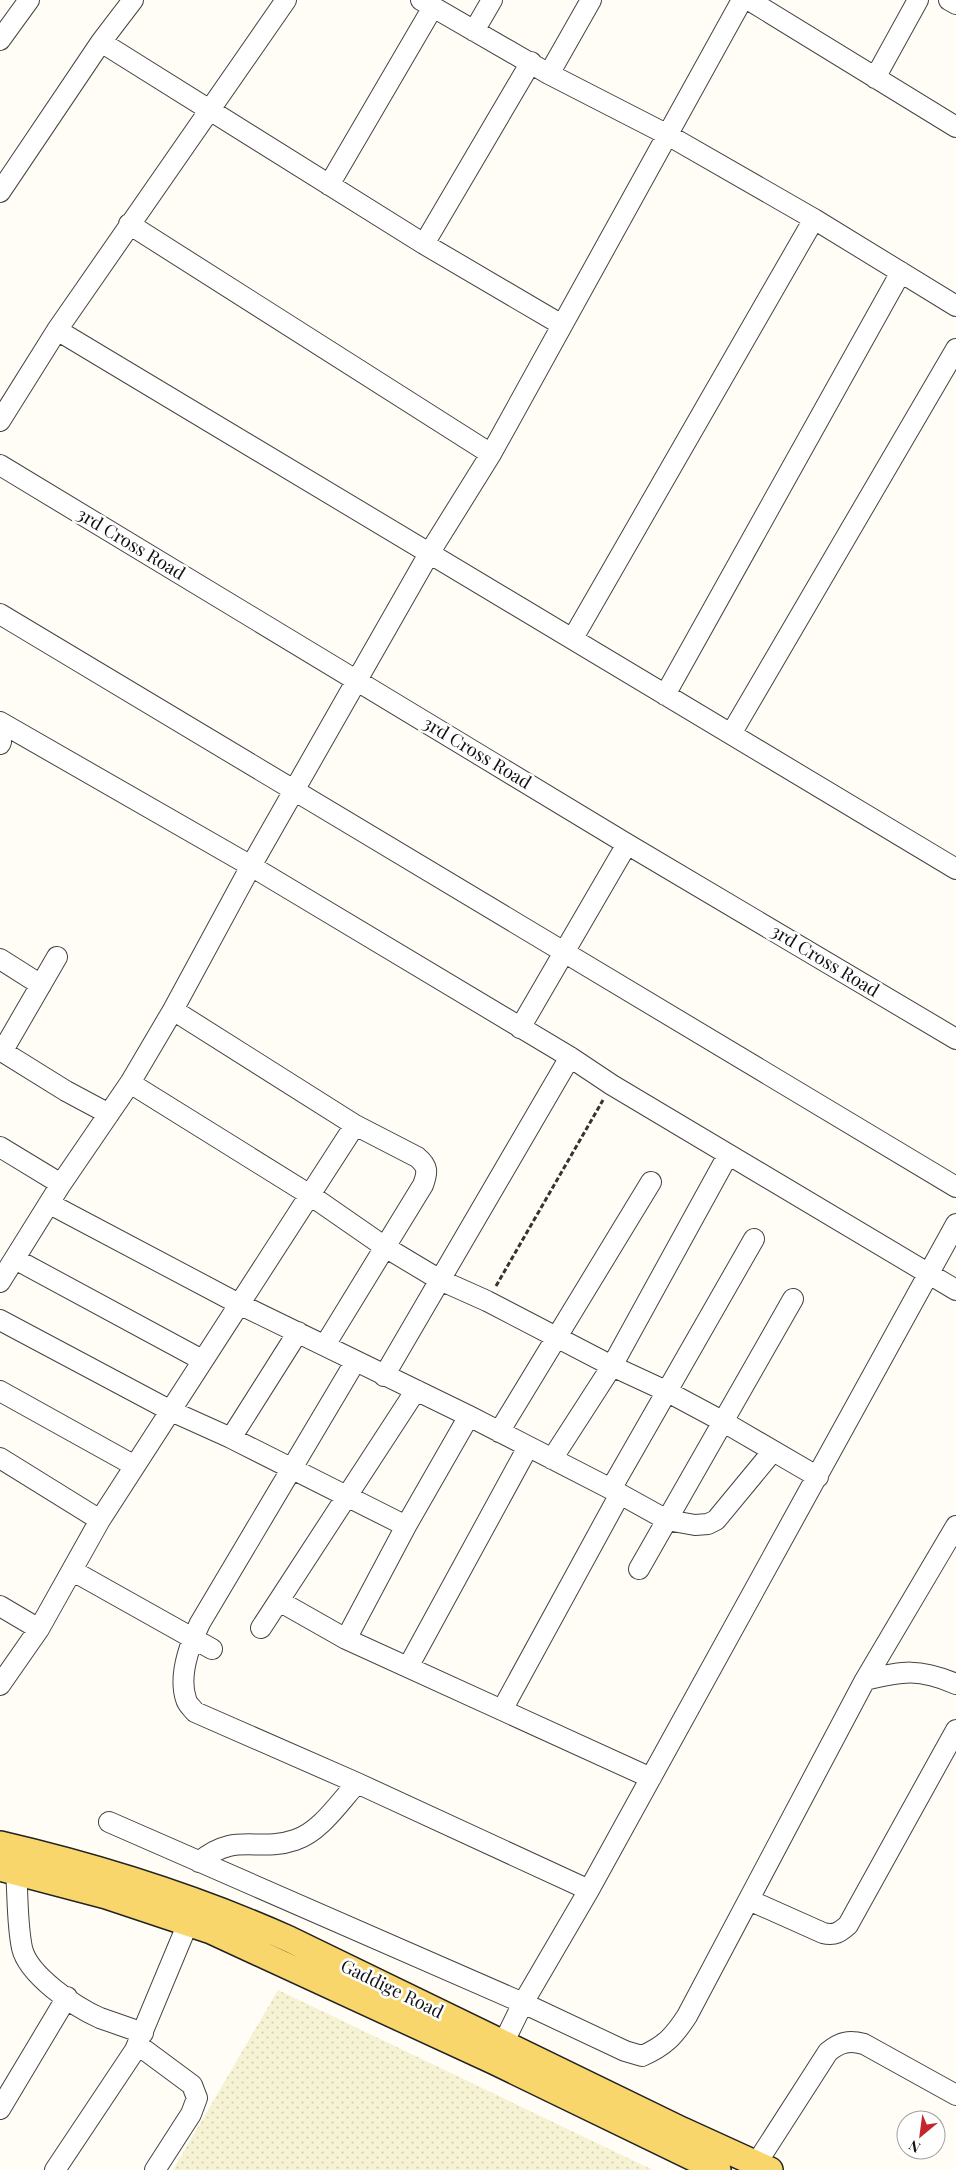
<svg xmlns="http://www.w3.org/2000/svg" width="956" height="2170" viewBox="0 0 956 2170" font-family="'Playfair Display',serif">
  <defs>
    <pattern id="farmland-dots" width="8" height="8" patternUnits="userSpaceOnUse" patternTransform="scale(1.25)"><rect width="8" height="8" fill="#f6f3d4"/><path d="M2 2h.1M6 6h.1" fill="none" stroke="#d2cfb5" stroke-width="1.8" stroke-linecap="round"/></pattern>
  </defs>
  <rect width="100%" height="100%" fill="#fffdf5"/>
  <path fill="url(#farmland-dots)" d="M278,1990l375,180h-480z"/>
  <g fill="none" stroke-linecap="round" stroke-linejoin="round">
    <g stroke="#444" stroke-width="22">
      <path id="minor" d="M421,0l128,74 117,60 148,85 142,87
        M749,0l207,127
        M949,0l7,4
        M474,31l18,-31
        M0,40l29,-40
        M101,42l323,202 138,81
        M549,74l42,-74
        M875,78l43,-78
        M329,185l104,-178
        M0,192l101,-150 32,-42
        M129,224l362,230
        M424,244l107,-182
        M57,330l899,539
        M0,421l57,-91 229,-330
        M0,465l627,379 329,195
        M0,614l956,573
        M573,638l241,-419
        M665,695l236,-423
        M0,722l251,144 319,191 42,28 344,205
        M731,734l225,-385
        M0,744l1,-2
        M0,959l41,26
        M173,1010l182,115 62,32c11,9 11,15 6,28l-98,160
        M520,1028l107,-184
        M0,1050l66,41 43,23
        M2,1052l55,-95
        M130,1083l180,112 75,52 55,33 47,21 125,65 54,25 56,30 96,56
        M0,1147l61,37
        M50,1204l189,100 230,112 142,73 56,31 28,5 13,-1 8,-4 57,-69
        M15,1259l187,101
        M0,1282l61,-98 69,-101 43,-73 78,-144 106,-186 73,-128 61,-98 251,-454
        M0,1320l171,91 60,27 175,88
        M355,1362l-155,261c-10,21 -22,52 -14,76 1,5 6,9 9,13l162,71 232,107
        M384,1376l186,-319
        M0,1391l135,75
        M499,1432l152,-250
        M231,1438l67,-106
        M0,1458l100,62
        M552,1459l60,-93 116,-211
        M611,1489l143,-250
        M639,1569l154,-270
        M73,1571l139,78
        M279,1601l67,38 305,139
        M0,1606l39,23
        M261,1628l155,-238
        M346,1639l60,-113 63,-110
        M408,1667l120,-220
        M865,1680c38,-9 54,-12 91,4
        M0,1685l39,-56 61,-109 255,-395
        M502,1710l118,-216
        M109,1822l414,181 102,48 17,5c23,-10 32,-20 45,-40l178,-336 91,-154
        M199,1862c37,-31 58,-9 96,-22 25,-8 44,-37 62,-57
        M16,1872c2,24 1,52 6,76 6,27 53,59 78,70 14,5 29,10 43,15
        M749,1900l74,33c12,3 17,-1 25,-8l108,-195
        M138,2045l54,40 5,13 -6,16 -36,56
        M497,2056l26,-53 66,-113 367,-666
        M0,2109l67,-112
        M756,2164l72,-112c12,-10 21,-12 36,-8l92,51
        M55,2170l80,-120 53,-127"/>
    </g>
    <g stroke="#222" stroke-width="28">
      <path id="major" d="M0,1844c99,23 197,54 289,95l393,191 88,40
        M0,1868l106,28 105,35 282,130 225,109"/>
    </g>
    <path stroke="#333" stroke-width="3" stroke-dasharray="5 2.5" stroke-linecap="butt" d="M496,1286l107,-186"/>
    <use href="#minor" stroke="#fff" stroke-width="20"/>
    <use href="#major" stroke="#f9d66b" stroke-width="25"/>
  </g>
  <g text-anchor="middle" stroke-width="5" stroke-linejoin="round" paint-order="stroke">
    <g font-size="18" fill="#111" stroke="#fff">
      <text transform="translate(131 544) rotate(31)" y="6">3rd Cross Road</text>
      <text transform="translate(477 753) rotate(31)" y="6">3rd Cross Road</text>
      <text transform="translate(825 961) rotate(31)" y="6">3rd Cross Road</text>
      <text transform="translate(392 1989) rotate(26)" y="6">Gaddige Road</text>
    </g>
  </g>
  <g transform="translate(921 2135) rotate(209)"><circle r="24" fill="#ffffff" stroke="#a0a0a0"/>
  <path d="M0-4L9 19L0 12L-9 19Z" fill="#c4262e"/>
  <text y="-8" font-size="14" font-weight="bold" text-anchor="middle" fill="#111111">N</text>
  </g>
</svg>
